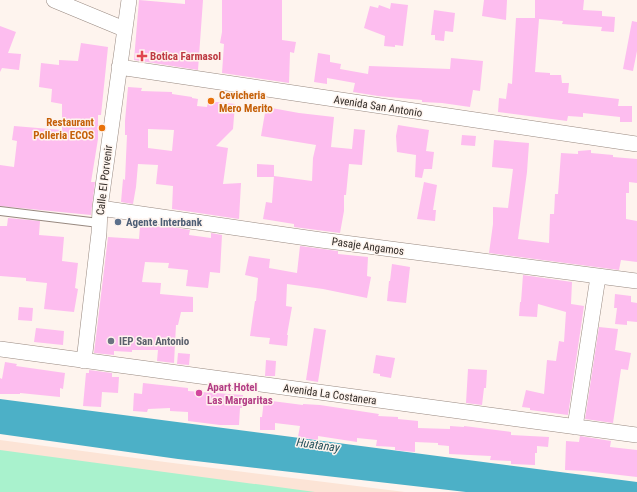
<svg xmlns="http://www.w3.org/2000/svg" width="637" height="492" viewBox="0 0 637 492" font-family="'Roboto Condensed',sans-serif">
  <rect width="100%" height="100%" fill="#fef4ee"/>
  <path fill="#fce4d6" d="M0,440l165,22 240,30h-405z"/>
  <path fill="#a9f2cd" d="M0,450l315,42h-315z"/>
  <path fill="#4cb0c7" d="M0,399l637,83v10h-171l-288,-33 -178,-25z"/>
  <path fill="#fdbdef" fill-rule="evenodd" d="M139,0l46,4v-4h18l-5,70 -64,-10z
    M222,0h60v40l14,2 -2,11 -4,-1 -1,31 -67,-10 2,-29 -4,-1 2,-11z
    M484,0h23l-1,20 -24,-4z
    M535,0h49l-1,10 19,1v5l13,1 -1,15 -13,-1 1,-4 -40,-3 1,-3 -24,-2 -4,53 15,1v2h11l1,8h7l-1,10 51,6 -1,7h14v16h-12v-5l-37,-4v4l-15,-1 -1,5 -69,-9 1,-14 7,1 2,-16 4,1 4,-66h19z
    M391,3l17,2 -5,41 -8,-1v2l-11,-1 1,-10 -21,-8 6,-22 8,2 1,-3 11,4z
    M434,10l21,3 -2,19 -8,-1 -1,10 -9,-1v-5h-4z
    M632,21l5,1v29l-4,20 -10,-2z
    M0,26l16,6 -8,21 13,1 -2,16 -17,-2 -2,4z
    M81,43l27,4 -7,68h-3v24l-7,43h4l-4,33 -91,-9v-41l14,2 3,-26 -5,-1 2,-14 48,4v-26l-11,-2 1,-13 -13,-2 2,-24 18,2v-5l19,1z
    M318,53l12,2v7l11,2 -1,5 28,5 1,-8 81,3 1,-11 32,3 -3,30 -7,-1 -3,17 -28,-4 -20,-1v-2l-44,-4 -25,-4 2,-9 -28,-5v6l-13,-2z
    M128,87l14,1 -1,3 31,1v2l20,3v1l6,1 -1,7 10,1 1,-6 27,3 -2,25 -17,17 12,2 -5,36 18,-1 -2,36 -67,-10 1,-23 -17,-2 2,-19 -20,-1 -2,23 -3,17 -12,-2 2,-23 2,1 2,-45h-2v-14zM148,129l26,1 -2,21 -24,-3z
    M266,107l33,6 35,4 -3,30 21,2 2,-20 11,1 -3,35 -13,-1 -3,31h-2v16l-4,22 -46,-6v-3l-31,-5 3,-17 6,1 2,-27 38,5 1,-23 3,-13 -55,-9z
    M398,125l31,5 -3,21 8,1 -2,17h-8l-2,9 -7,-1 1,-22 -19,-3 -1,-16z
    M462,135l14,1 -1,10 -14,-1z
    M494,140l35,3 -2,29 -9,67 31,4 1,-29h4l1,-20h3l3,-41 17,1v-3l13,-1v3l22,2v2l24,2v24l-8,-1v11h-3v26l11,2v41l-16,-2 -2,10 -130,-17 4,-29v-17l15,1 5,-39 -21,-2z
    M257,164l17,1v12h-17z
    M424,182l13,3 -4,25h3l-1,11 -18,-2z
    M8,218l32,3 -1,14 25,2 -2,24 16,2 -3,25 3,1 -4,23 -30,-3 3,-26 -21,-2v-3l-26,-2v-50h7z
    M140,226l31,1 19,3 -1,5 22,3v-5l11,2 -2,38 -10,-1 -2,16 -22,-2 2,-16 -20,-2 1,-5 -24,-1 -3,20 19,1 -1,11 33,3v15h-12l-3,13h-2l-2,38 -17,-2 1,-11h-26v2l-18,-1v4l-20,-2 14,-116 31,2z
    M300,246l38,5v3l30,3 -1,19 4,1 -4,21 -44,-9 -36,-5 -1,22 6,1 -5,28h1l-1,11 -18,-2 1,-6 -20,-2 5,-35h1l2,-23 -13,-3 4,-19 21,3 -1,9 28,5z
    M392,264l18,3 -4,36 -19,-2 2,-20h1z
    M523,275l49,7 -1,22 13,2 -16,109 -38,-5v-2l-8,-1 4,-17 18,4 3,-34 9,1 3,-20 5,1 2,-30 -28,-8 -1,13 -18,-1 1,-14h1z
    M615,294l16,2v6l6,1v19l-10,-1v4l-12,-1 2,-16h-3z
    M19,307l14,1 -1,13 -14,-1z
    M599,327l19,2 -3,21 16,3 -3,17 -7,-1 -8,54 -28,-4z
    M36,328l28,3 -1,14 -29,-3z
    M314,328l12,2 -8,52 -12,-2z
    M178,353l12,1 -1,11 -12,-1z
    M376,355l19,3 -4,20 -11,-2v-2l-7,-1z
    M266,360l10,1 -1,15h-10z
    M5,362l12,2 -1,2 49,7 -2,16 -3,-1v9l-40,-4v1h-20v-16l2,1z
    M468,369l19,1 -1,18h-2l-2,17 -16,-2z
    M89,370l23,3v4h7l-1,16 -16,-1 -1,15 -18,-1 3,-33h3z
    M143,383l45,5v3l55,4 -1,13h-2l-1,17h-19l-32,-4v-9l-18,-1v-3l-22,1 -1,3 -14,-1 1,-18 8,1z
    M264,400l39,5v-1l17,1 59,9 -1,2 20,1v2l20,2v7l32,1v-3l14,1v-1l47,6v3l38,2 -1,10 -11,-1v7h-2v12l-24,-1v-3l-21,-1 1,-4 -42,-2v-8l-11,-1v-2l-23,-1v10l-12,-1 -8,-1v-3l-19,-1 1,-6 -20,-2v4l-39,-6v4l-20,-3 2,-11 -25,-3v7h-15v-13h2z
    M580,436l31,5 -1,6 27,3v27l-52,-6 -20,-1 1,-29 13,1z"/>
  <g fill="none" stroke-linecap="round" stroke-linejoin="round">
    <g stroke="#988980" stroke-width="10">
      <path id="lane" d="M0,211l99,12"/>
    </g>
    <g stroke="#988980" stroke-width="16">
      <path id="street" d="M54,0l70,29
        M119,67l518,77
        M100,208l221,32 316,41
        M0,349l637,86
        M84,361l15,-128 1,-25 29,-208
        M575,427l23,-150"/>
    </g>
    <use href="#lane" stroke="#fff" stroke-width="8"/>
    <use href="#street" stroke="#fff" stroke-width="15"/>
  </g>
  <path fill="#e0444e" stroke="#fef4ee" stroke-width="1.5" d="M140 50h4v4h4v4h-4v4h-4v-4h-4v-4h4z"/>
  <g fill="#e8710a" stroke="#fef4ee" stroke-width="1.5">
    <circle cx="211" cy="101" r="4"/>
    <circle cx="102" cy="128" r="4"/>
  </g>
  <circle fill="#5c6f8a" stroke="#fef4ee" stroke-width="1.5" cx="118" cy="222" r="4"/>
  <circle fill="#6b7280" stroke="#fef4ee" stroke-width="1.5" cx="111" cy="341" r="4"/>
  <circle fill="#d1479c" stroke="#fef4ee" stroke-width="1.5" cx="199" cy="393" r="4"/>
  <g text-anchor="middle" stroke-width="3" stroke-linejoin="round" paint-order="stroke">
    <g font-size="11" font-weight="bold" fill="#be3a42" stroke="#fef4ee" text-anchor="start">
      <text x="150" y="60">Botica Farmasol</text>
    </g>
    <g font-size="11" font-weight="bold" fill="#c56008" stroke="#fef4ee" text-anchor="start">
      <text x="219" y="99">Cevicheria<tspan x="219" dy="13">Mero Merito</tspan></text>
      <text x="94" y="126" text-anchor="end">Restaurant<tspan x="94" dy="13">Polleria ECOS</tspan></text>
    </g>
    <g font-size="11" fill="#312b27" stroke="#fef4ee">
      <text transform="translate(378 106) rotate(9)" y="4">Avenida San Antonio</text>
      <text transform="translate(104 180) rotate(-83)" y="4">Calle El Porvenir</text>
      <text transform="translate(368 246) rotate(8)" y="4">Pasaje Angamos</text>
      <text transform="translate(330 394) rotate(8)" y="4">Avenida La Costanera</text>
    </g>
    <g font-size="11" font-weight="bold" fill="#4e5e75" stroke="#fef4ee" text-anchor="start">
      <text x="126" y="226">Agente Interbank</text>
    </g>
    <g font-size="11" font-weight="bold" fill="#5b616d" stroke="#fef4ee" text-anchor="start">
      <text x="119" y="345">IEP San Antonio</text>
    </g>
    <g font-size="11" font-weight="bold" fill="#b23c85" stroke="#fef4ee" text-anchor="start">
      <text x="207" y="391">Apart Hotel<tspan x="207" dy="13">Las Margaritas</tspan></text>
    </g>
    <g font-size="12" font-style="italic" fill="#26525c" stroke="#fef4ee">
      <text transform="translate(318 445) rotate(8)" y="4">Huatanay</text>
    </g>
  </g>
</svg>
